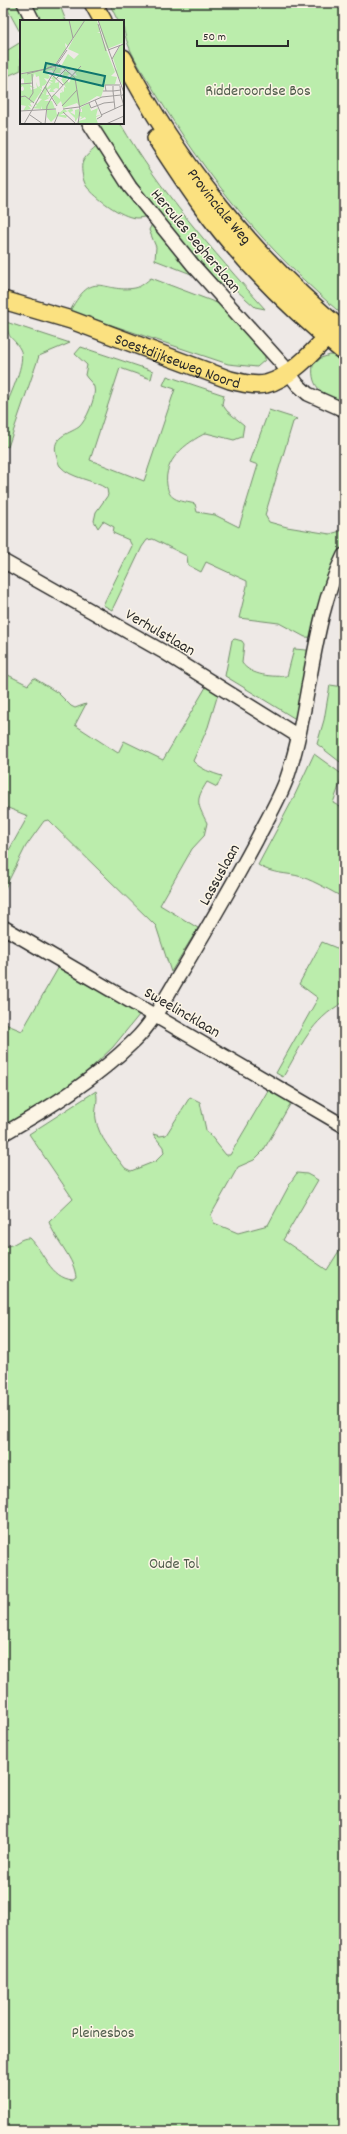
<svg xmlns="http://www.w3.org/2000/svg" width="347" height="2134" viewBox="0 0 347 2134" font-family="Dekko,sans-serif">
  <rect width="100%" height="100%" fill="#eee9e6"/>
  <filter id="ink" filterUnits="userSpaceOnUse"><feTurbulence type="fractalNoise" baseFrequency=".025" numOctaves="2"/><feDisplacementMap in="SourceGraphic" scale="8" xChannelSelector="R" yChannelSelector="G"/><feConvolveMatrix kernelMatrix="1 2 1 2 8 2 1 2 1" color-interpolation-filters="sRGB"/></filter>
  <g filter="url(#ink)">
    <path fill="#bbedac" stroke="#738c6c" d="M4,3h16l10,18h-9v13z
      M32,3h27l7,18h-25z
      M109,3h235v313c-79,-67 -135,-136 -189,-224 -12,-20 -32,-47 -32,-71h-5z
      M21,42v28l-18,8v-25z
      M97,123h23c40,68 92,127 145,186l-10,-2 -20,-18 -16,-6 -61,-70 -43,-59z
      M98,145l50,71c-4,1 -8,2 -12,2 -15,-1 -40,-20 -49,-31 -4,-5 -6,-17 -5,-23 2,-8 11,-13 16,-19z
      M153,222l46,55 -44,-17 1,-13 -7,-17z
      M151,278l74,28 40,47v7l-8,7 -29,-3 -158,-53c24,-44 32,-17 65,-23 6,-1 12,-7 16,-10z
      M6,322l64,21 -31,13 -31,91 -5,-2v-37h2c5,-13 22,-47 15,-59 -8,-14 -11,-7 -14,-27z
      M81,347l72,24 -2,8 -31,-11 -30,92 54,21 31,-92 -12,-4 4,-9 57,19 -2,9 5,7 17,14 -2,12 -8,3 -28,-7c-20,10 -43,27 -39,52 1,5 2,10 7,13 6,4 15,4 21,6l2,8 18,3 24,12 19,-62 -8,-3 19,-52 28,9 -4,3 -28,93 4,7 18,5 43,7 14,-4v21l-24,87 -15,-1 -26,-14 -40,-5 8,-32v-5l-41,-19 -5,10 -13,-7 -1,-9 -34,-17 -6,1 -5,7 -30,63 -9,-5 29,-59 -3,-6 -16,-7 1,-6 -11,-6 -5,7 -4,-7 2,-9 12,-17 -1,-6c-14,-10 -36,-10 -47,-23 -2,-3 -3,-8 -4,-12 -4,-18 11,-19 23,-27 7,-6 18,-31 15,-40 -1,-4 -7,-8 -9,-12l2,-10 -12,-11z
      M330,355l14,3v44c-20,-7 -34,-13 -31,-37l8,-7z
      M235,639l7,2 2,3 -2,19c9,13 31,14 45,13l7,-27 24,2 -18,69 -6,-2 -69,-42 7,-36z
      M8,675l20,10 6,-7 24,15 13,13 4,2 11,-4 -11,21 43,28 6,-12 39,19 43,-73 12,7 -10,33 -15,34c7,8 19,12 29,15l-5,11 -10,-5c-12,19 -10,21 0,41l-3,13 -12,13 -32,56 38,23 -27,44 -15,-46 -108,-106 -4,1 -18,25 -23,46v-31l25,-45 -25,-10v-123z
      M330,685l14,2v78l-27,-21 7,-24z
      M314,754l29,21 -10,28 11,6v89c-13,-7 -28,-16 -42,-21 -17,-5 -28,-2 -44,-12l34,-64z
      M322,942l22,9v51c-34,19 -42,43 -61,75l-7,-4 42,-75 -19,-14z
      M60,965l78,46 1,4 -26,32 -38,36 -72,43v-103l19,8z
      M270,1087l22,14 -29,50 -9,9 -16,7 -27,48 3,8 24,10 30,-8 24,-45 5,-7 10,1 11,6 -35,60 44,30 17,-27v888h-341v-888l2,3c9,1 15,-9 25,-8 14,14 20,40 43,42l3,-2c-1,-19 -20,-37 -27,-56l24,-23 -44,-65 67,-43c3,10 -2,19 0,28 2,18 18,34 29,49l6,3 25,-10 8,-8 -1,-6 -10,-13 7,2 6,-1 24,-38 10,5 6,28 20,25h4z"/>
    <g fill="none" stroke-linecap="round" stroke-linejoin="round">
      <g stroke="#2b2b2b" stroke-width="16">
        <path id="minor" d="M24,3l9,18
          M89,123l41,64 63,78 89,99 16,21 10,9 36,16
          M3,561l159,90 136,85
          M3,927l341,199
          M3,1134c48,-27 91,-54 131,-93 20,-19 34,-48 49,-72 25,-42 50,-85 73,-128 10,-20 23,-41 31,-63 24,-70 24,-158 57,-223"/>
      </g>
      <g stroke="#2b2b2b" stroke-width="20">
        <g id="major">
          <path d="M93,3l10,18"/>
          <path id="s1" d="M123,58c54,104 130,199 221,274"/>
          <path d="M156,138c15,23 30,46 46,68 39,54 90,104 142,146"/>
          <path id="s2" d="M3,300l68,20 159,60c12,3 24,6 36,4 26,-6 53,-39 71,-58"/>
        </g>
      </g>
      <use href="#minor" stroke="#fcf5e5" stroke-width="13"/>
      <use href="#major" stroke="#fbe180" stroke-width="17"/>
    </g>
  </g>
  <g text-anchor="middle" stroke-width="3" stroke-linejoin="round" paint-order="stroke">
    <g font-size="16" fill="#4f5c4b" stroke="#fcf5e5">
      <text x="258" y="95">Ridderoordse Bos</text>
      <text x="174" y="1568">Oude Tol</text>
      <text x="103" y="2037">Pleinesbos</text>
    </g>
    <g font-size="16" fill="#2b2b2b" stroke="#fcf5e5">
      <text dy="6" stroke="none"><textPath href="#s1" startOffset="177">Provinciale Weg</textPath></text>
      <text transform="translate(197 240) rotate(50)" y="6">Hercules Segherslaan</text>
      <text dy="6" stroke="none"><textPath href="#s2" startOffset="185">Soestdijkseweg Noord</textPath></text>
      <text transform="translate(161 631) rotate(30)" y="6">Verhulstlaan</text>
      <text transform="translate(218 874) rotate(-61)" y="6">Lassuslaan</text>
      <text transform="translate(183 1011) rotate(30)" y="6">Sweelincklaan</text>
    </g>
  </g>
  <g transform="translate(20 20)">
    <rect width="104" height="104" fill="#eee9e6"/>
    <path d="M0,0h77l3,12 -3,1h3l15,39 -4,4 6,1 -2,7h4l-14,1 -4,12 -4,-1 -17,11 -3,-4 -14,5 -2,-7 -4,4 -5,-9 2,-2 6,5v-6l3,-1 -3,-3 4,3v-5l2,1 -5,-9 -5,-1 -1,5 4,-1v7l-3,-1 -3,2 2,2h-6l2,-4 -4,2 -1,5h4l-3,3 4,-1 -7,4h8l3,8h-13l-1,-3v3l-9,-1 5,-2 -2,-2 1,-2 1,2 5,-5 -4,-1 3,-6 3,2 -2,-3 5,-7v4l4,-4 -3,-2 5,1 -4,-3h4l-2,-2 4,-3 -2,-1 4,-7 3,1 8,-14 6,5 5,-5 -11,-5 9,-17 -9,14 -3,-3 1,6 -10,14 -8,5 -17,4 25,-5 -3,5 -1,-2 -6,1 4,6 -2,2 -4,-1 3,4 -2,3 -2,-2 2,2 -3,1v3l-3,-2 3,3 -8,12 -4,1 2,4 -4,-2 3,4 -8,2 3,-5 -5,-1 -1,-15 3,1 1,-2 -1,-3 -3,2v-4h4v-4l-1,-2 -3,2v-6l10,-2 -10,1zM52,47l5,9 -4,-1 -4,8 -3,-4 3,-1 -2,-2 4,-3 -7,-2 -2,8 -7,-2 -1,-4h7l-1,-2 3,-3 6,3zM15,53l1,4 3,-1 1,10 -2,1 -2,-5 1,6 -6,2 -1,-3 5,1 -5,-3zM78,0h26v66h-1l-9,-18 3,2 -4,-12 9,-15 -15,6zM69,83l2,8 7,-3 -2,8 4,-1h1l-5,2 2,7h-21l1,-3 8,-2 -1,-2 -6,3 3,-3 -3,-1 -4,6v-4l-7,-7 -8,4h5l2,1 -1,2 -9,-2 -6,6 -4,-5v-7h9l1,5 7,-6 3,2 5,-3 1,3 -3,1 5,3v-5l4,-1v3h3v-3l-2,-1z" fill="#bbedac" fill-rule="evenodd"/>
    <path fill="none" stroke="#a09d9b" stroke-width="1" d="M49,0l4,18M78,0l26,73M78,4l8,27M88,30l16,-6M92,39l8,-14M39,44l16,14 5,32 -2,14M0,54l26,-5 10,-5 29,-44M7,54l29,-8 11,-16M32,55l11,10M36,59l10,-10M0,64l13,-1M25,67l12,19M83,71h10v-5M86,71l-1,-6h15M104,74l-3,2 3,10M0,77l5,-1 9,7M9,79l4,-6 -1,-19M75,80l7,16 -5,3M69,83l2,5 13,-5 10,-1M42,86l15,-16M43,89l16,-2 23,-10 19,-2 -1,-9M95,89l-2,-18 8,-1M0,91l36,-2M43,92l12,11M10,95l13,9M81,95l22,-10M4,104l32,-56 -1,-3M25,104l2,-18 5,-9 29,-31M34,104l5,-12M86,104l18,-8"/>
    <path fill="#0f766e" fill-opacity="0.15" stroke="#0f766e" stroke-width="2" d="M26,43l59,13 -2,10 -59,-14z"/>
    <rect width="104" height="104" fill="none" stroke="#2b2b2b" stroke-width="2"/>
  </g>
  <rect width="347" height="2134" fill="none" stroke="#fcf5e5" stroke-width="16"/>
  <rect x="8" y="8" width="331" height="2118" fill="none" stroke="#2b2b2b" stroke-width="1.5" filter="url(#ink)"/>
  <path d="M197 40v6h91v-6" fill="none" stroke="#2b2b2b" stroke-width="2"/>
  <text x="203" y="40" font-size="12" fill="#2b2b2b" stroke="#fcf5e5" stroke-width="3" paint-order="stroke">50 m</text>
</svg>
